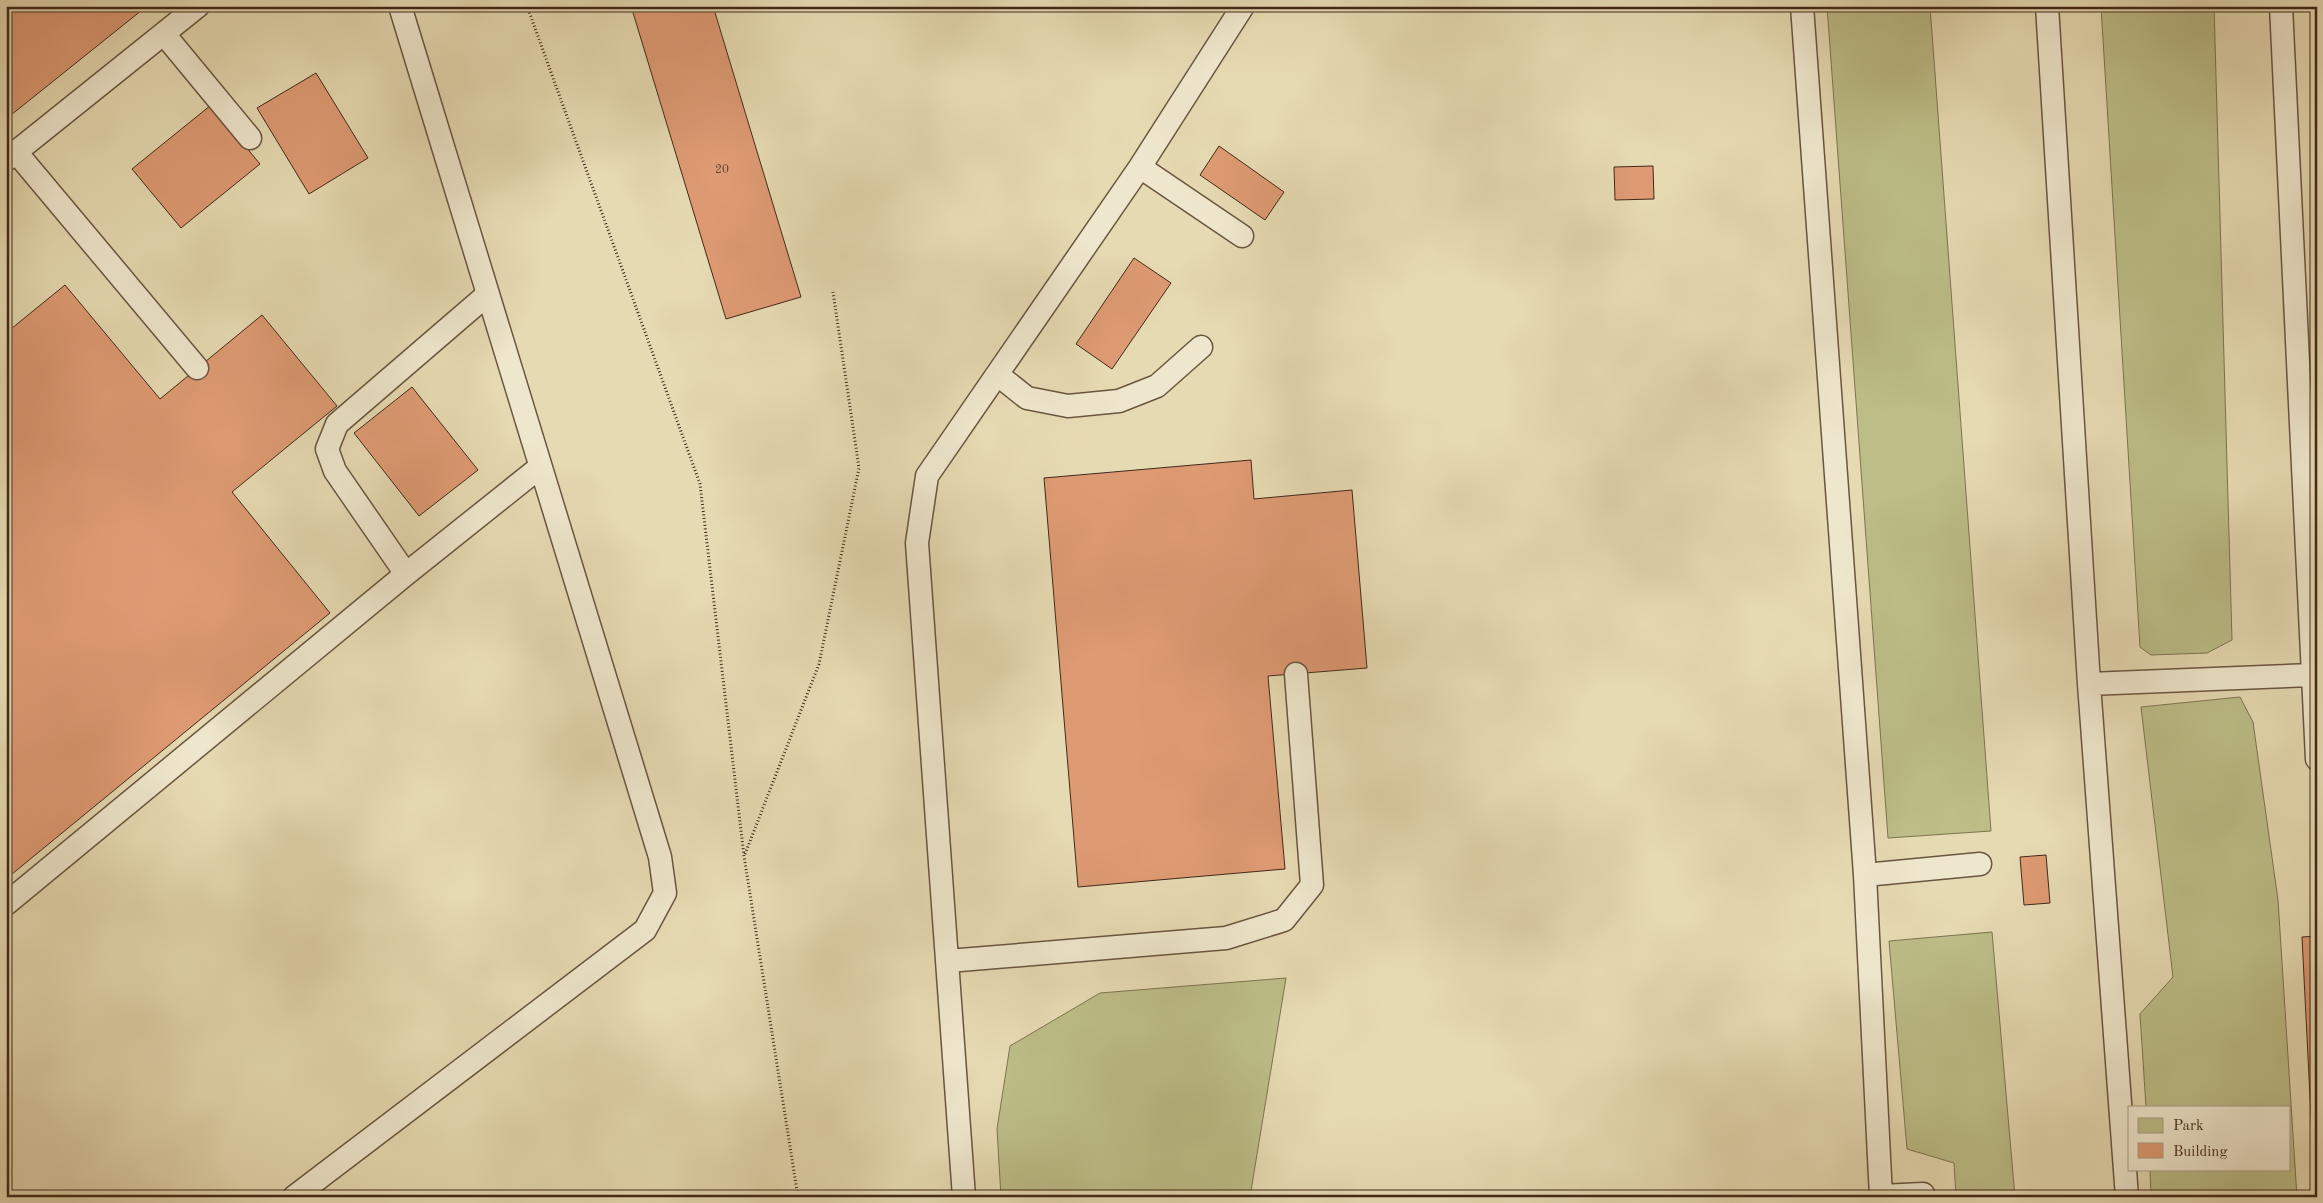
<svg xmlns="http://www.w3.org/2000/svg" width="2323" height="1203" viewBox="0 0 2323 1203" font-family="'Old Standard TT',serif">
  <rect width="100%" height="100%" fill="#e6dab2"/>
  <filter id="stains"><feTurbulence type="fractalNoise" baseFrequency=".004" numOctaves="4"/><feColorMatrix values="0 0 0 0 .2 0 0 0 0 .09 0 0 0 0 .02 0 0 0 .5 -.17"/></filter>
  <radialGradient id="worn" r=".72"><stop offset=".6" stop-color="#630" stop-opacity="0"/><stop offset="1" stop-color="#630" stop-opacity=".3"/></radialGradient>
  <path fill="#bcbd87" stroke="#7e7350" d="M1827,6h103l61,825 -103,7z
    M2101,6h113l18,634 -25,13 -56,2 -11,-8z
    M2240,697l13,25 25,178 19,297h-146l-1,-28h139v-62h-143l-6,-93 33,-37 -32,-270z
    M1992,932l23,265h-59l-2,-34 -47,-14 -18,-208z
    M1286,978l-36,219h-249l-4,-68 13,-83 90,-53z"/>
  <path fill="#de9a73" stroke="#41291a" d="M6,6h141l-141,113z
    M631,6h82l88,291 -75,22z
    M316,73l52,85 -59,36 -52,-86z
    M211,105l49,59 -79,64 -49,-59z
    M1219,146l65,46 -19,28 -65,-45z
    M1653,166l1,33 -39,1 -1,-33z
    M1134,258l37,25 -59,86 -36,-25z
    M65,285l95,114 102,-84 75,91 -105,86 98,121 -324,266v-546z
    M412,387l66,83 -59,46 -65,-83z
    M1251,460l3,39 98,-9 15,178 -99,8 17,193 -207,18 -34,-409z
    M2046,855l4,48 -26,2 -4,-48z
    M2317,936v261h-2l-13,-260z"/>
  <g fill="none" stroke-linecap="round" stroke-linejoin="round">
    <g stroke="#6a5540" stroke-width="25">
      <path id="lane" d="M1802,6l63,869 16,322
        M2047,6l42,678 38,513
        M2281,6l36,753
        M164,34l86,104
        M16,152l181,216
        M6,160l192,-154
        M1140,167l102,69
        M998,375l29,23 41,8 51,-5 38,-15 44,-39
        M406,574l-71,-103 -8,-22 10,-25 151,-130
        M2089,684l223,-9
        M1865,875l115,-11
        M6,904l400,-330 134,-107
        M948,961l278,-23 58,-18 28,-35 -16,-211
        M1881,1196l42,-2
        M294,1197l351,-267 20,-37 -5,-36 -260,-851
        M964,1197l-47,-654 10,-67 213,-309 103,-161"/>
    </g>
    <path stroke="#41291a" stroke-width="3" stroke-dasharray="1 2.5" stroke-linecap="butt" d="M527,6l173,478 44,372 54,341
      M745,854l74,-190 40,-196 -26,-176"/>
    <use href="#lane" stroke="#efe7cd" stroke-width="22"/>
  </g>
  <g text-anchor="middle" stroke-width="4" stroke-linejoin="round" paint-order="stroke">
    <g font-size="12" fill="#684530">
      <text x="722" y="173">20</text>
    </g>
  </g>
  <rect width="2323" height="1203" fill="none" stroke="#e6dab2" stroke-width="25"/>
  <rect x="8" y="8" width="2308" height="1188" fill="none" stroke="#41291a" stroke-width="2.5"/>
  <rect x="12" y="12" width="2298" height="1178" fill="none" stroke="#41291a"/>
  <rect x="2128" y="1106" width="162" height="65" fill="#efe7cd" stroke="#a99b85"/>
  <rect x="2138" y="1118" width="25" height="15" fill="#bcbd87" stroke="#a99b85"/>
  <text x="2173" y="1130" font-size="15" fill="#41291a">Park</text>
  <rect x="2138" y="1143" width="25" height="15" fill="#de9a73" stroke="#a99b85"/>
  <text x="2173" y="1156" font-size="15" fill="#41291a">Building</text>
  <rect width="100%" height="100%" filter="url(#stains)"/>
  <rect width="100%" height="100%" fill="url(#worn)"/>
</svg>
